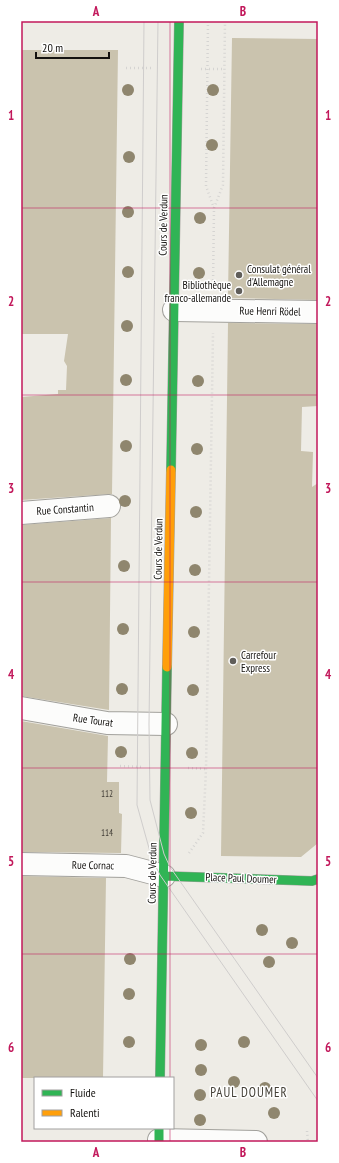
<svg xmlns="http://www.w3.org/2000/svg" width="339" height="1163" viewBox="0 0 339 1163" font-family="'PT Sans Narrow',sans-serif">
  <rect width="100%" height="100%" fill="#eeece6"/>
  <path fill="#cac3ae" d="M232,38l86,1v261l-88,-2 -2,-1z
    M21,50h97l-6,444 -91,6v-103l37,-3v-4h8l1,-24 -3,-5 4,-27h-47z
    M228,323l90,1v82l-16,1 -1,44 12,1 -1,35 6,-4v360l-17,14 -80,-1z
    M111,518l-2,192 -88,-14v-171z
    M21,721l87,15 -1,46h12v31l3,1 -1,39 -100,-1z
    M21,876l85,2 -3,200h-82z"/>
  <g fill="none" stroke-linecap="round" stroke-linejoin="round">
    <g stroke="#a2a19c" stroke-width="24">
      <path id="street" d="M174,310l144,2
        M21,513l88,-7
        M21,708l86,15 59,1
        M21,864l105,2 38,10
        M159,1140l97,2"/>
    </g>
    <g stroke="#a2a19c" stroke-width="10">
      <path id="fast" d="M171,470l8,-449
        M164,876l148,5 6,-2
        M160,1078l7,-411
        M159,1128v14"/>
    </g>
    <g stroke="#a2a19c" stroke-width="10">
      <path id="slow" d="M167,667l4,-197"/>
    </g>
    <path stroke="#d5d4d2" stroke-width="2.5" stroke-dasharray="1 3" stroke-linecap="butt" d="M208,21l-2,165 8,22
      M126,68h28
      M201,69h24
      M213,288l1,-80 9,-23 2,-164
      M120,766l23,1
      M188,768l18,1
      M189,853l14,-20 3,-64 7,-436
      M307,1131l1,11"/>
    <use href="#street" stroke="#fcfcfb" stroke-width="22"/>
    <use href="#fast" stroke="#30b455" stroke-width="9"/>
    <use href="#slow" stroke="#ff9f0a" stroke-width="9"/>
    <path stroke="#cfcdcc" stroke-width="1" d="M144,21l-7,784 15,54 8,16 158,226
      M158,21l-9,703 1,76 14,54 6,13 148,211"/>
  </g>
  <g fill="#8f866e">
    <circle cx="128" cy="90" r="6"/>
    <circle cx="213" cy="90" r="6"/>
    <circle cx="212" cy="145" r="6"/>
    <circle cx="129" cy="157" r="6"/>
    <circle cx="128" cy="212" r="6"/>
    <circle cx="200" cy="218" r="6"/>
    <circle cx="128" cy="272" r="6"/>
    <circle cx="199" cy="273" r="6"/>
    <circle cx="127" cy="326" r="6"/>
    <circle cx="126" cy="380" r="6"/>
    <circle cx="198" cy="381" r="6"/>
    <circle cx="126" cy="446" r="6"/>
    <circle cx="197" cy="449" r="6"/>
    <circle cx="125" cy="501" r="6"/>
    <circle cx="196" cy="512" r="6"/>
    <circle cx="124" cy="566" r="6"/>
    <circle cx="195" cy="570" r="6"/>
    <circle cx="123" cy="629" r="6"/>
    <circle cx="194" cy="632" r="6"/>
    <circle cx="122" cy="689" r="6"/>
    <circle cx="193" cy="690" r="6"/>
    <circle cx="121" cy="752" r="6"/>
    <circle cx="192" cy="753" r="6"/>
    <circle cx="191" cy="813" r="6"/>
    <circle cx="262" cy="930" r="6"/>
    <circle cx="292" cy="943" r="6"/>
    <circle cx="130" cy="959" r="6"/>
    <circle cx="269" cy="962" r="6"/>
    <circle cx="129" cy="994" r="6"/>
    <circle cx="129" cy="1042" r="6"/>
    <circle cx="244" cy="1042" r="6"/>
    <circle cx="201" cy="1045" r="6"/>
    <circle cx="201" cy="1070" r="6"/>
    <circle cx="234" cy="1082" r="6"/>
    <circle cx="265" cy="1088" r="6"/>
    <circle cx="200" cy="1095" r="6"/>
    <circle cx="274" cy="1113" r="6"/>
    <circle cx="200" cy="1120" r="6"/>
  </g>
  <path fill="none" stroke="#c2185b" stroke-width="1" stroke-opacity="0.55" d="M170,21v1057M21,208h297M21,395h297M21,582h297M21,768h297M21,954h297M170,1128v14"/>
  <g fill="#605e5a" stroke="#fff" stroke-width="1.5">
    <circle cx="239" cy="275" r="4"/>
    <circle cx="239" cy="291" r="4"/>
    <circle cx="233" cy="661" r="4"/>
  </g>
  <g text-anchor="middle" stroke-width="3" stroke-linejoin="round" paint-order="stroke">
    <g font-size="9" fill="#423e37">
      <text x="107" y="797">112</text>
      <text x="107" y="836">114</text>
    </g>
    <g font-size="11" fill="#14120f" stroke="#fff">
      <text transform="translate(163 225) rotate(-89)" y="4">Cours de Verdun</text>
      <text transform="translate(270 311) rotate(1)" y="4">Rue Henri Rödel</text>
      <text transform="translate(65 509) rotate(-4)" y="4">Rue Constantin</text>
      <text transform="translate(158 549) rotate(-89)" y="4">Cours de Verdun</text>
      <text transform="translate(93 720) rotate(8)" y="4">Rue Tourat</text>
      <text transform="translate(93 865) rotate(1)" y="4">Rue Cornac</text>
      <text transform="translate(152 873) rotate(-89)" y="4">Cours de Verdun</text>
      <text transform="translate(241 878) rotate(2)" y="4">Place Paul Doumer</text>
    </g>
    <g font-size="11" fill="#14120f" stroke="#fff" text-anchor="start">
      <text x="247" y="273">Consulat général<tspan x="247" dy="13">d'Allemagne</tspan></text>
      <text x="231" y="289" text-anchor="end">Bibliothèque<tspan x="231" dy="13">franco-allemande</tspan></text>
      <text x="241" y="659">Carrefour<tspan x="241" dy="13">Express</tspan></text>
    </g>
    <g font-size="13" letter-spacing="1" fill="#444037" stroke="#fff">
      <text x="249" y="1097">PAUL DOUMER</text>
    </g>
  </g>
  <rect width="339" height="1163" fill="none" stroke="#ffffff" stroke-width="44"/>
  <rect x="34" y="1077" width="140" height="52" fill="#ffffff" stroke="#a1a09f"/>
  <rect x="42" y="1090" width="20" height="6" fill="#30b455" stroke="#a1a09f"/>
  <text x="70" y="1097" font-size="12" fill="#14120f">Fluide</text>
  <rect x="42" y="1110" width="20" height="6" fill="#ff9f0a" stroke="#a1a09f"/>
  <text x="70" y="1117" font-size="12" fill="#14120f">Ralenti</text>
  <path d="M36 52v6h73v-6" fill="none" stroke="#14120f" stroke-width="2"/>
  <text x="42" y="52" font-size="12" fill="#14120f" stroke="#ffffff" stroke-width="3" paint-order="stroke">20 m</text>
  <rect x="22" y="22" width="295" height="1119" fill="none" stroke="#c2185b" stroke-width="1.5"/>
  <g font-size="13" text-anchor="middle" font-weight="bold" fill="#c2185b">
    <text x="96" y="16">A</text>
    <text x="243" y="16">B</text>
    <text x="11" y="120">1</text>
    <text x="328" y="120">1</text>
    <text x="11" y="306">2</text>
    <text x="328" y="306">2</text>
    <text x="11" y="493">3</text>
    <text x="328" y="493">3</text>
    <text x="11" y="679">4</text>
    <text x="328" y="679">4</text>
    <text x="11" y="866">5</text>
    <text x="328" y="866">5</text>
    <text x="11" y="1052">6</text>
    <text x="328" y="1052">6</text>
    <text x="96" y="1157">A</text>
    <text x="243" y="1157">B</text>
  </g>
</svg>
